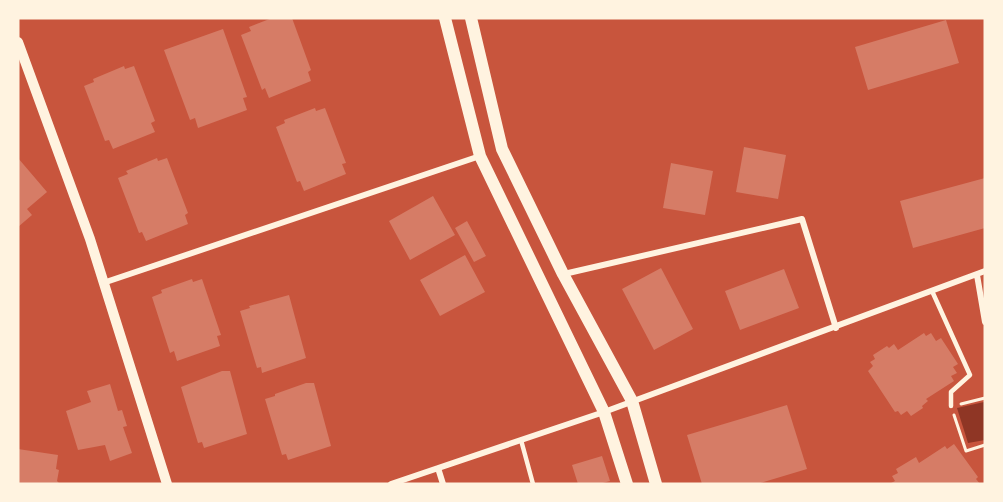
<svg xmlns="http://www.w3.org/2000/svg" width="1003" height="502" viewBox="0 0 1003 502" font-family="'Alegreya Sans',sans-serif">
  <rect width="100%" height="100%" fill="#c8553d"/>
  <path fill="#8f3625" d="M984,402l1,38 -17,3 -11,-35z"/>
  <path fill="#d67c66" d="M272,18h20l19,52 -3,2 3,9 -42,17 -4,-10 -3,2 -21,-55 10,-4 -2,-4z
    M946,20l13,43 -91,27 -13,-43z
    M223,29l24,68 -4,1 4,12 -49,18 -3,-10 -5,2 -26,-70z
    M124,66l1,3 9,-3 21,55 -4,2 4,9 -42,17 -4,-9 -4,1 -21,-55 10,-4 -1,-3z
    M315,108l1,3 9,-3 21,55 -4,1 4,10 -42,17 -4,-10 -3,1 -21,-55 9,-4 -1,-3z
    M744,147l42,8 -8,44 -42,-7z
    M18,158l29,34 -20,17 5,6 -14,12z
    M157,158l1,3 9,-3 21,55 -3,2 3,9 -42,17 -4,-9 -3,1 -21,-55 10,-4 -2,-3z
    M671,163l42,8 -8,44 -42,-7z
    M985,178v50l-72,20 -13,-47z
    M433,196l22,39 -45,25 -21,-39z
    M467,221l19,35 -12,6 -19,-34z
    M465,255l20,37 -45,24 -20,-36z
    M661,268l32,61 -39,21 -32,-61z
    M784,269l15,39 -59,22 -15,-39z
    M192,279l1,3 9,-3 19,56 -4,1 3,10 -43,15 -3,-10 -4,2 -18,-56 10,-4 -1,-3z
    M289,295l17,63 -44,15 -1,-6 -4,1 -17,-57 10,-3 -1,-2z
    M924,333l2,3 5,-3 5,8 5,-3 17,26 -5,3 4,6 -6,3 3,5 -28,18 2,2 -6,5 1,2 -12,8 -4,-5 -6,4 -3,-4 -3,1 -27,-41 5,-5 -3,-4 5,-3 -2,-4 14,-9 2,2 5,-4 4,6z
    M222,371h8l17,63 -43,14 -2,-6 -4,1 -17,-56z
    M306,383h8l17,63 -43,14 -2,-6 -4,1 -17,-56 10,-3v-2z
    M110,384l8,27 4,-1 5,16 -4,1 9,26 -22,8 -5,-16 -27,5 -12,-39 25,-9 -4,-11z
    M787,405l20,64 -50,15h-55l-15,-49z
    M954,444l24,33 -2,2 4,5h-91l6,-3 -3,-5 6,-3 -2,-4 20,-12 3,6 26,-17 2,3z
    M18,449l40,6 -2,14 3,1 -2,11 3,3h-42z
    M602,456l8,25 -11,3h-21l-6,-19z"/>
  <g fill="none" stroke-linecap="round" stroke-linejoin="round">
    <path stroke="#fff3e0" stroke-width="3" d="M961,404l24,-6
      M954,415l12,36 19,-6"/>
    <path stroke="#fff3e0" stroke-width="4.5" d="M932,291l38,84 -19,17v14
      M521,440l12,44"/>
    <path stroke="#fff3e0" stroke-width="6" d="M564,274l238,-55 34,109
      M977,275l8,47
      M103,283l377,-127
      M438,468l5,16
      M391,484l213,-72 381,-141"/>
    <path stroke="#fff3e0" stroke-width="10" d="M18,42l72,197 77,245"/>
    <path stroke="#fff3e0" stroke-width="12" d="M445,18l35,138 124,256 23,72
      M471,18l31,131 61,125 69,127 24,83"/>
  </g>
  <rect width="1003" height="502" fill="none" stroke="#fff3e0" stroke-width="39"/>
</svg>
